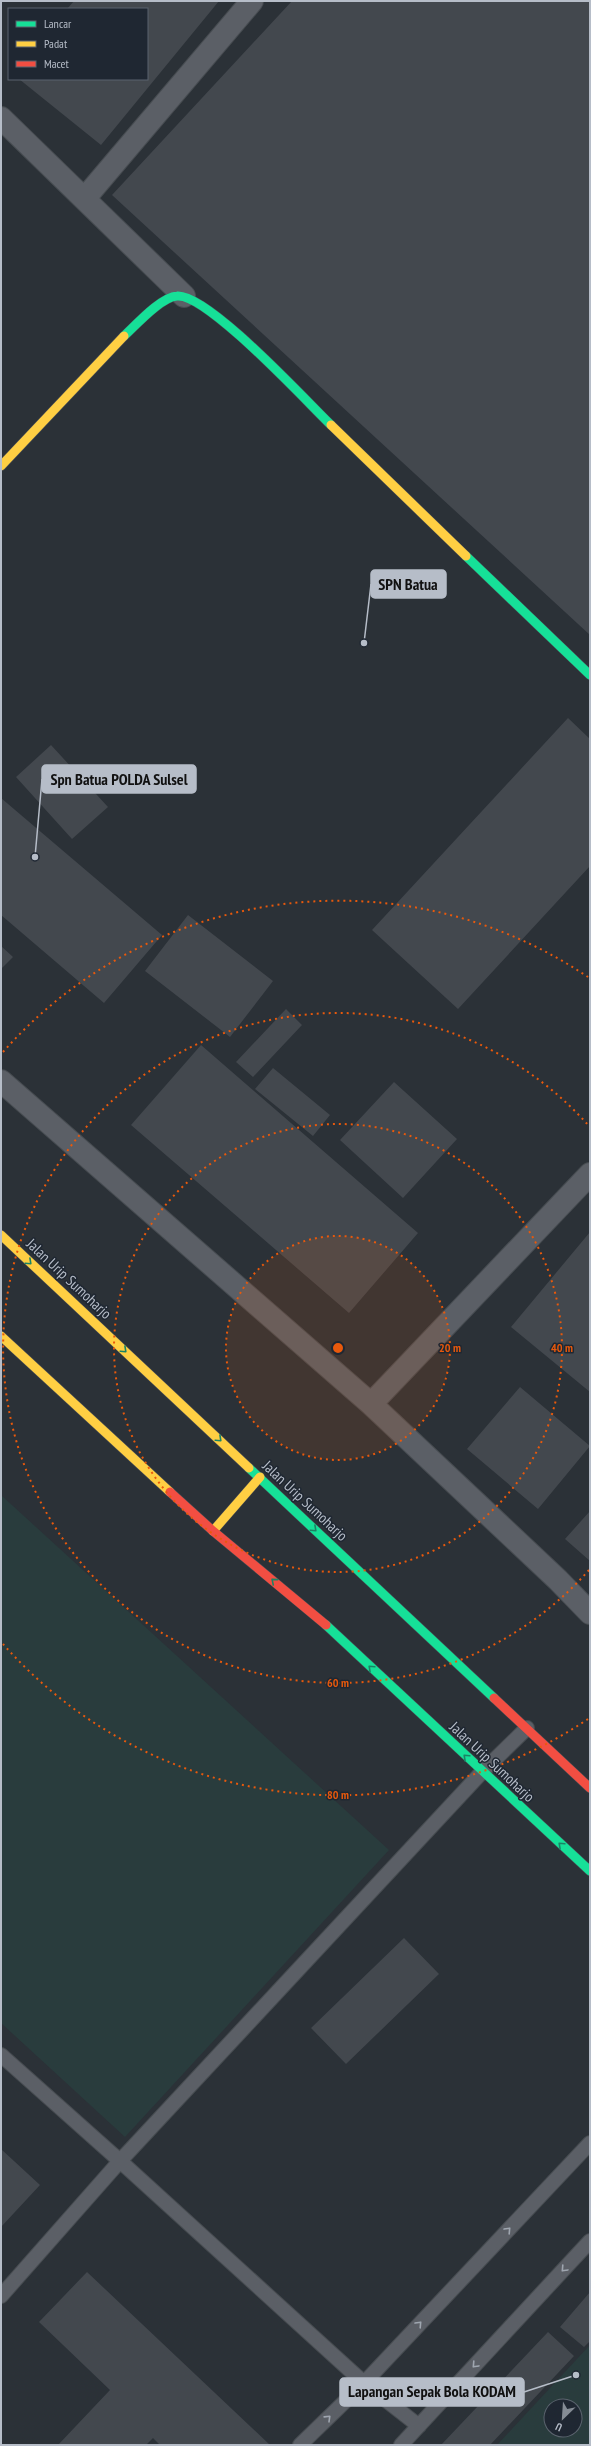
<svg xmlns="http://www.w3.org/2000/svg" width="591" height="2446" viewBox="0 0 591 2446" font-family="'PT Sans Narrow',sans-serif">
  <rect width="100%" height="100%" fill="#2b3137"/>
  <path fill="#293c3d" fill-rule="evenodd" d="M1,1495l388,355 -264,287 -124,-114z
    M590,2345v100h-93zM551,2406h24v24h-24z"/>
  <path fill="#43484e" d="M74,1h145l-118,144 -82,-66h128v-70h-80z
    M292,1h298v634l-478,-440z
    M568,718l22,21v127l-132,143 -86,-79z
    M51,745l57,62 -36,32 -56,-62z
    M1,798l161,137 -58,68 -103,-88z
    M188,915l85,66 -43,56 -85,-66z
    M1,946l12,11 -12,12z
    M286,1009l16,16 -49,52 -17,-15z
    M201,1045l217,188 -69,80 -218,-188z
    M273,1068l57,47 -17,21 -58,-47z
    M394,1082l63,57 -54,59 -63,-58z
    M590,1232v160l-79,-65z
    M520,1387l70,59 -52,63 -71,-60z
    M590,1511v50l-25,-22z
    M404,1938l35,36 -93,90 -35,-36z
    M1,2149l39,36 -39,42z
    M87,2272l183,173h-110l-7,-7 -7,7h-88l52,-55 -71,-68z
    M590,2292v49l-6,6 -24,-20z
    M548,2332l26,24 -84,89h-49z"/>
  <g fill="none" stroke-linecap="round" stroke-linejoin="round">
    <g stroke="#474c51" stroke-width="16">
      <path id="lane" d="M1,2055l119,106 362,-389 45,-44
        M1,2296l119,-135 244,222 55,43
        M300,2445l64,-62 226,-240
        M401,2445l189,-204"/>
    </g>
    <g stroke="#474c51" stroke-width="24">
      <path id="street" d="M1,118l183,178
        M85,198l167,-197
        M1,1081l370,323 187,176 32,33
        M371,1404l219,-230"/>
    </g>
    <g stroke="#494d54" stroke-width="10">
      <path id="fast" d="M124,336c12,-11 37,-39 53,-40 30,-3 129,105 154,129
        M466,556l124,119
        M249,1468l245,230
        M326,1625l264,246"/>
    </g>
    <g stroke="#494d54" stroke-width="10">
      <path id="slow" d="M331,425l135,131
        M1,466l123,-130
        M1,1235l248,233
        M1,1336l169,156
        M213,1531l47,-54"/>
    </g>
    <g stroke="#494d54" stroke-width="10">
      <path id="jam" d="M170,1492l43,39 113,94
        M494,1698l96,90"/>
    </g>
    <use href="#lane" stroke="#5b5f66" stroke-width="14"/>
    <use href="#street" stroke="#5b5f66" stroke-width="22"/>
    <use href="#fast" stroke="#16e098" stroke-width="9"/>
    <use href="#slow" stroke="#ffcf43" stroke-width="9"/>
    <use href="#jam" stroke="#f24e42" stroke-width="9"/>
  </g>
  <defs><path id="oneway-chevron" d="M-2-3.5L2.5 0L-2 3.5" fill="none" stroke-width="1.6" stroke-linecap="round" stroke-linejoin="round"/></defs>
  <g stroke="#1a8465">
    <use href="#oneway-chevron" transform="translate(29 1262) rotate(43)"/>
    <use href="#oneway-chevron" transform="translate(124 1350) rotate(43)"/>
    <use href="#oneway-chevron" transform="translate(219 1439) rotate(43)"/>
    <use href="#oneway-chevron" transform="translate(314 1529) rotate(43)"/>
    <use href="#oneway-chevron" transform="translate(274 1581) rotate(-140)"/>
    <use href="#oneway-chevron" transform="translate(371 1668) rotate(-137)"/>
    <use href="#oneway-chevron" transform="translate(466 1757) rotate(-137)"/>
    <use href="#oneway-chevron" transform="translate(561 1845) rotate(-137)"/>
  </g>
  <g stroke="#9fa6b0">
    <use href="#oneway-chevron" transform="translate(508 2230) rotate(-47)"/>
    <use href="#oneway-chevron" transform="translate(564 2269) rotate(133)"/>
    <use href="#oneway-chevron" transform="translate(419 2324) rotate(-47)"/>
    <use href="#oneway-chevron" transform="translate(475 2365) rotate(133)"/>
    <use href="#oneway-chevron" transform="translate(328 2418) rotate(-44)"/>
  </g>
  <circle cx="338" cy="1348" r="112" fill="#e8590c" fill-opacity=".12"/>
  <g fill="none" stroke="#e8590c" stroke-width="2" stroke-dasharray="2 4">
    <circle cx="338" cy="1348" r="112"/>
    <circle cx="338" cy="1348" r="224"/>
    <path d="M589 1570A335 335 0 1 1 589 1126"/>
    <path d="M588 1719A447 447 0 0 1 3 1644M3 1052A447 447 0 0 1 588 977"/>
  </g>
  <g text-anchor="middle" stroke-width="3" stroke-linejoin="round" paint-order="stroke">
    <g font-size="15" fill="#b6bdc8" stroke="#1f2732">
      <text transform="translate(69 1279) rotate(43)" y="5">Jalan Urip Sumoharjo</text>
      <text transform="translate(305 1501) rotate(43)" y="5">Jalan Urip Sumoharjo</text>
      <text transform="translate(492 1762) rotate(43)" y="5">Jalan Urip Sumoharjo</text>
    </g>
  </g>
  <circle cx="338" cy="1348" r="6" fill="#e8590c" stroke="#1f2732" stroke-width="2"/>
  <g font-size="12" text-anchor="middle" font-weight="bold" fill="#e8590c" stroke="#1f2732" stroke-width="3" stroke-linejoin="round" paint-order="stroke">
    <text x="450" y="1352">20 m</text>
    <text x="562" y="1352">40 m</text>
    <text x="338" y="1687">60 m</text>
    <text x="338" y="1799">80 m</text>
  </g>
  <path fill="none" stroke="#b6bdc8" stroke-width="1.5" d="M364 643L371 584M35 857L42 779M576 2375L524 2392"/>
  <g fill="#b6bdc8" stroke="#1f2732" stroke-width="1.5">
    <circle cx="364" cy="643" r="4"/>
    <circle cx="35" cy="857" r="4"/>
    <circle cx="576" cy="2375" r="4"/>
  </g>
  <g fill="#b6bdc8" stroke="#b6bdc8" stroke-width="1.5">
    <rect x="371" y="570" width="75" height="28" rx="4"/>
    <rect x="42" y="765" width="154" height="28" rx="4"/>
    <rect x="340" y="2378" width="184" height="28" rx="4"/>
  </g>
  <g font-size="16" text-anchor="middle" font-weight="bold" fill="#111">
    <text x="408" y="590">SPN Batua</text>
    <text x="119" y="785">Spn Batua POLDA Sulsel</text>
    <text x="432" y="2397">Lapangan Sepak Bola KODAM</text>
  </g>
  <rect width="591" height="2446" fill="none" stroke="#b6bdc8" stroke-width="4"/>
  <rect x="8" y="8" width="140" height="72" fill="#1f2732" stroke="#5b636e"/>
  <rect x="16" y="21" width="20" height="6" fill="#16e098" stroke="#5b636e"/>
  <text x="44" y="28" font-size="12" fill="#b6bdc8">Lancar</text>
  <rect x="16" y="41" width="20" height="6" fill="#ffcf43" stroke="#5b636e"/>
  <text x="44" y="48" font-size="12" fill="#b6bdc8">Padat</text>
  <rect x="16" y="61" width="20" height="6" fill="#f24e42" stroke="#5b636e"/>
  <text x="44" y="68" font-size="12" fill="#b6bdc8">Macet</text>
  <g transform="translate(563 2418) rotate(205)"><circle r="19" fill="#1f2732" stroke="#5b636e"/>
  <path d="M0-3L7 15L0 10L-7 15Z" fill="#858c95"/>
  <text y="-6" font-size="11" font-weight="bold" text-anchor="middle" fill="#b6bdc8">U</text>
  </g>
</svg>
